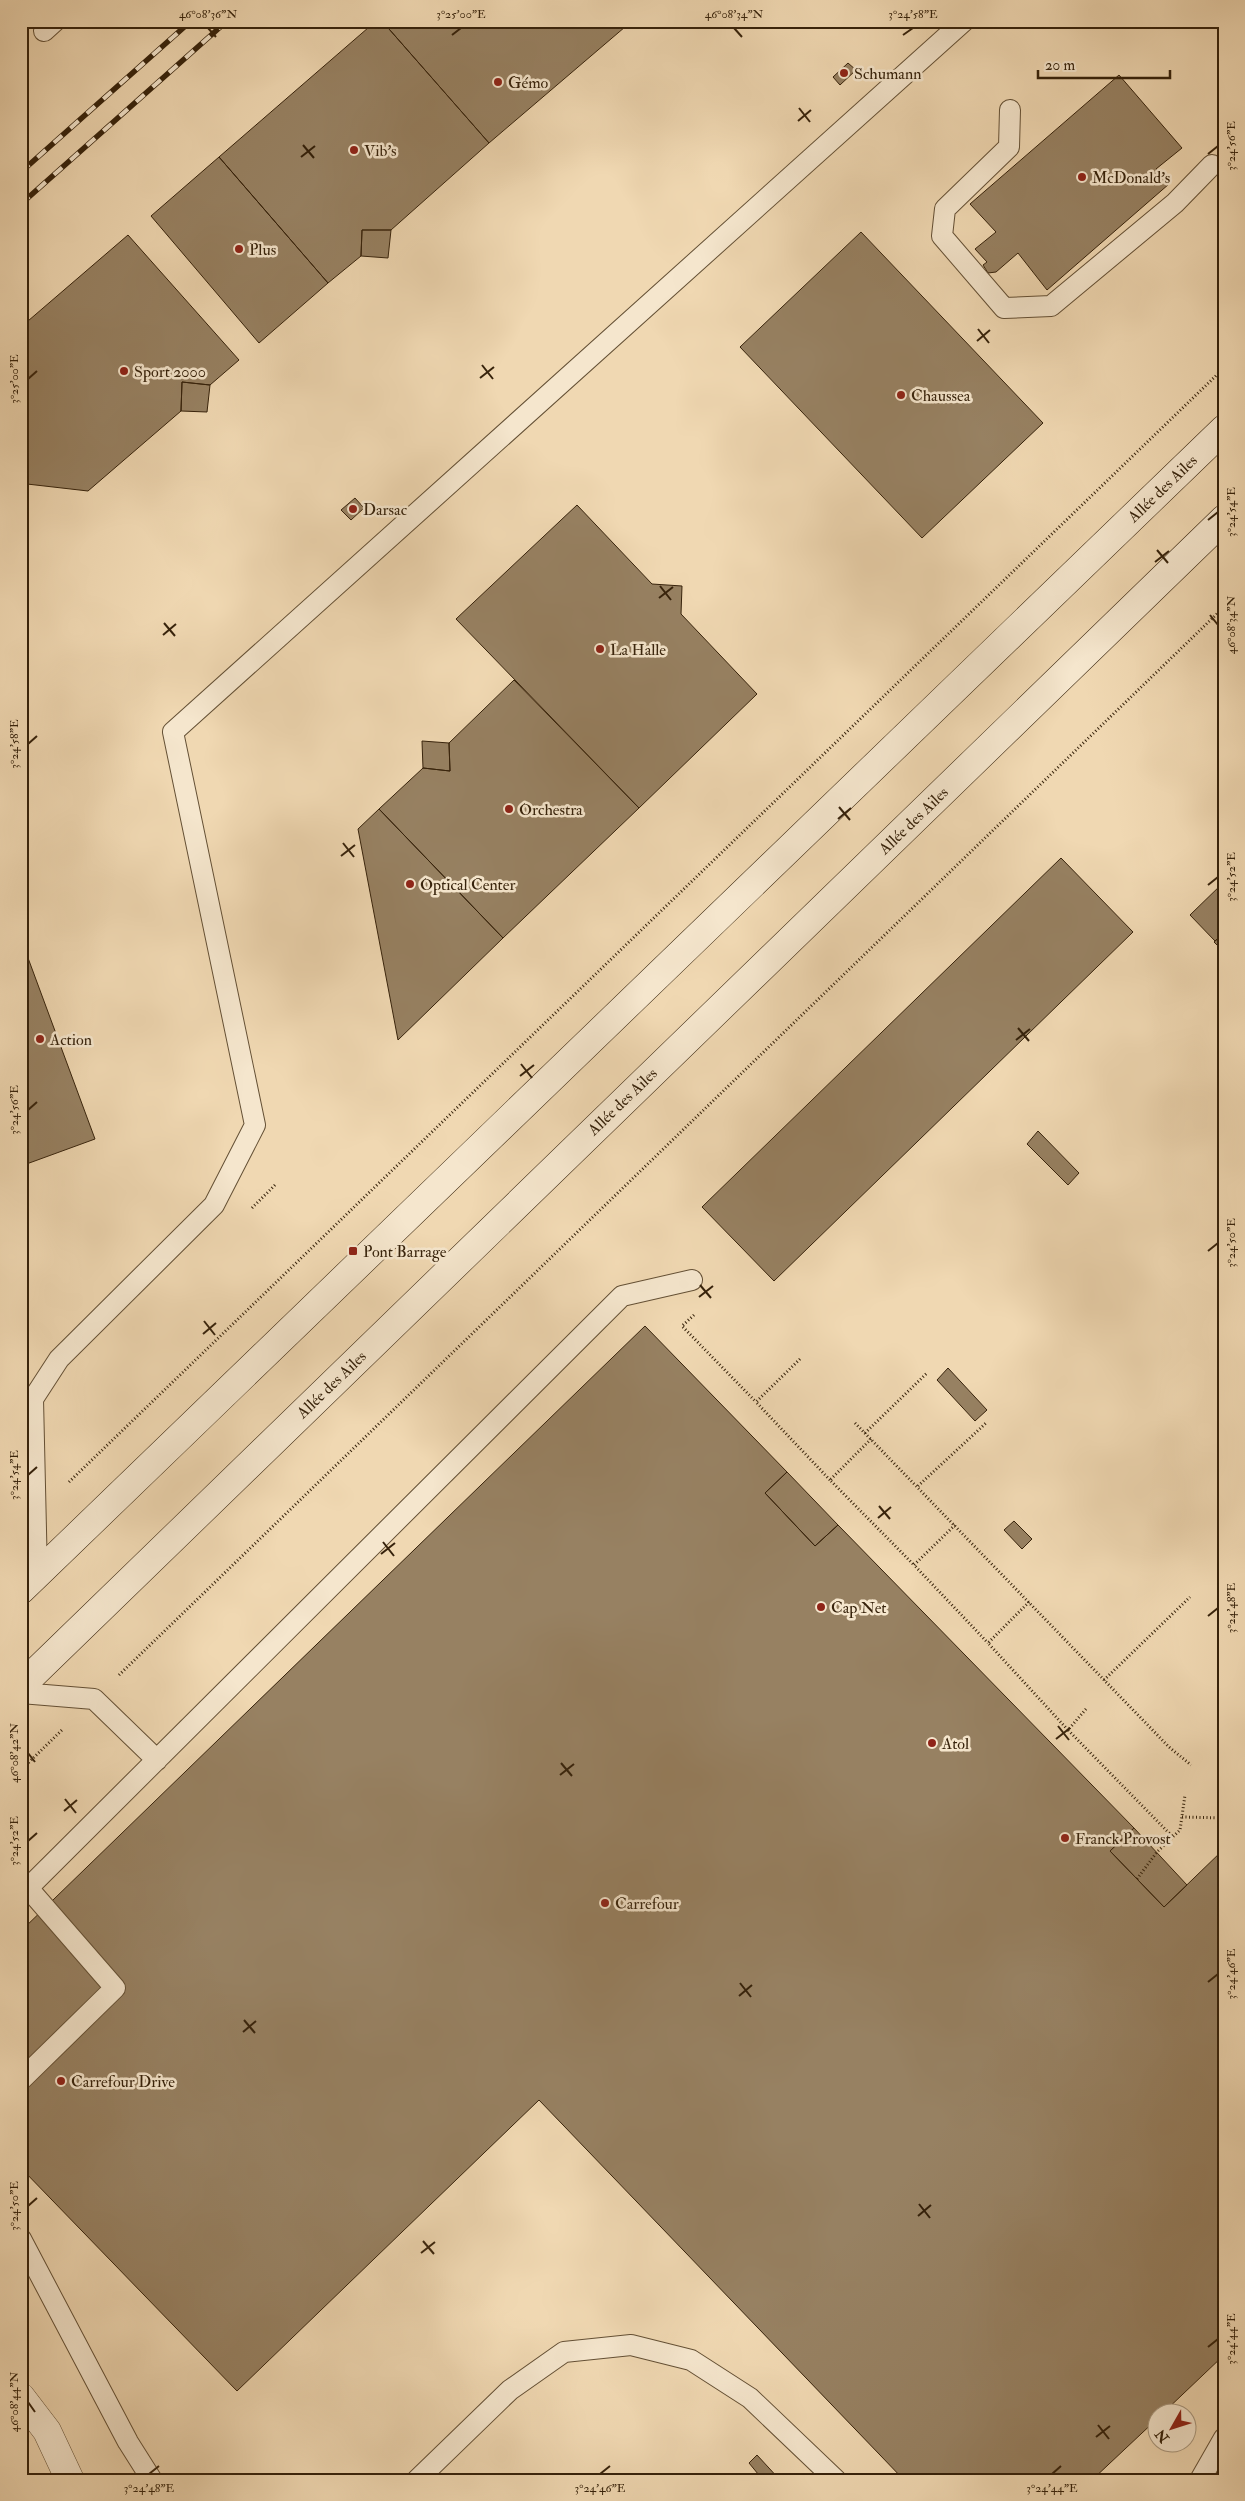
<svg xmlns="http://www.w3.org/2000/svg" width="1245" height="2501" viewBox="0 0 1245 2501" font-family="'IM FELL Double Pica',serif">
  <rect width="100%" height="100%" fill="#f0d8b2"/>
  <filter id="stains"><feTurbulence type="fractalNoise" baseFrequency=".004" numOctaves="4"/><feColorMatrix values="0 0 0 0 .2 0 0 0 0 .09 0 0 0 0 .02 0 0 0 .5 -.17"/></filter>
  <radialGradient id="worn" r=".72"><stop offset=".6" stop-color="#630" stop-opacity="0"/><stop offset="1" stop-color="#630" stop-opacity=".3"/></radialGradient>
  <path fill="#978162" stroke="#36220b" d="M376,21h6l107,122 -98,87h-29l-1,26 -33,27 -109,-126z
    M382,21h250l-143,122z
    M848,63l8,7 -16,15 -7,-8z
    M1119,75l63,73 -26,21 13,15 -122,106 -29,-37 -22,19 -8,1 -5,-8 4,-3 -12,-13 21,-17 -26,-28z
    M219,157l109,126 -69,60 -108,-127z
    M362,230h29l-3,28 -27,-2z
    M861,232l182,191 -121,115 -182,-191z
    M128,235l111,125 -29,25 -28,-3 -1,29 -93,80 -61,-7 -6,5v-162z
    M182,382l28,3 -3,27 -26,-1z
    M355,498l9,10 -13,12 -10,-10z
    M577,505l75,79 30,2 -1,28 76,80 -118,114 -183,-189z
    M514,680l125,128 -136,130 -124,-129 44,-41 27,3 -1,-28z
    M422,741l27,2 1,28 -27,-3z
    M379,809l124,129 -105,102 -40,-211z
    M1061,858l72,74 -359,349 -72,-74z
    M1224,882v51l-9,8 -25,-26z
    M1224,933v19l-10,-10z
    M21,939l74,200 -74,27z
    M1038,1131l41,42 -11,12 -41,-41z
    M645,1326l142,146 -22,21 50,53 23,-21 296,303 -24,23 54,56 60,-58v506l-62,59h-4v4l-66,62h-188l-365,-380 -302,291 -216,-223v-237z
    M948,1368l39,42 -12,11 -38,-41z
    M787,1472l51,53 -23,21 -50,-53z
    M1014,1521l18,18 -10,10 -18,-19z
    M1134,1828l53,57 -23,22 -54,-56z
    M757,2455l23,25h-17l-14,-17z"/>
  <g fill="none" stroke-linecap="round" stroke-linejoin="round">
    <g stroke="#645035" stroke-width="22">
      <path id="lane" d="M44,31l11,-10
        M1010,110l-1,37 -64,62 -3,27 62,72 47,-2 124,-103 37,-38
        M37,1574l-4,-175 26,-40 155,-154 41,-80 -82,-393 791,-711
        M21,1693l73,6 63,61
        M21,1895l601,-599 70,-16
        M21,2080l94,-92 -87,-100
        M21,2239l107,203 24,38
        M417,2480l93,-90 54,-38 67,-7 60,15 59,38 86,82
        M1200,2480l24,-42"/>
    </g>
    <g stroke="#645035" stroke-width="29">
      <path id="street" d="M21,2397l26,34 23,49"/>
    </g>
    <g stroke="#36220b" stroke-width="29">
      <path id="secondary" d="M21,1590l1203,-1161
        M21,1686l1203,-1167"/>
    </g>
    <path stroke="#36220b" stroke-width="3" stroke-dasharray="1 2.5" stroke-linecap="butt" d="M252,1208l24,-24
      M694,1315l-12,11 74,76
      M800,1359l-44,43 74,78
      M855,1423l314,324 22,18
      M865,1433l62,-60
      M871,1439l-41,41 84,85
      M69,1482l1155,-1114
      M918,1486l68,-63
      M955,1525l-41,40 74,78
      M1029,1602l-41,41 80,87
      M119,1675l1105,-1068
      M1104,1680l86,-83
      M1086,1709l-18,21 104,106
      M21,1770l41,-40
      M1182,1817l42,1
      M1137,1879l20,-27 23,-22 5,-35"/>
    <use href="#lane" stroke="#f5e6cd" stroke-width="20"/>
    <use href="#street" stroke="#f5e6cd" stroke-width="28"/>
    <use href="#secondary" stroke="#f5e6cd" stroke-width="28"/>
    <g stroke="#36220b" stroke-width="5.5">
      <path id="rail" d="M21,172l170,-151
        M21,204l206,-183"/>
    </g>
    <use href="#rail" stroke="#f5e6cd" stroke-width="4" stroke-dasharray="11" stroke-linecap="butt"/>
  </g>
  <path fill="none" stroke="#36220b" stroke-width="2" d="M208,28l8,9M734,28l8,9M452,35l9,-7M903,35l10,-7M799,108l11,14M798,121l13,-11M303,145l11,13M1208,154l10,-8M301,157l14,-11M978,329l11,14M977,341l13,-11M482,365l11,14M480,378l14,-11M28,379l9,-8M1208,520l10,-8M1157,550l11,13M1155,562l14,-11M660,586l11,14M659,598l14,-11M1210,615l8,10M164,623l11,13M163,635l13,-11M28,744l9,-8M839,807l11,13M838,819l13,-11M343,843l11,14M341,856l14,-11M1208,885l10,-8M1018,1028l11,13M1016,1040l14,-11M521,1064l11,14M520,1076l14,-11M28,1110l9,-8M1208,1251l10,-8M700,1285l11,13M699,1297l14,-11M204,1321l11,14M203,1334l13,-11M28,1475l9,-8M879,1506l11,13M878,1518l13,-11M383,1542l11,14M381,1554l14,-11M1208,1616l10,-8M1058,1726l11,14M1056,1739l14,-11M28,1753l7,9M561,1763l11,13M560,1775l14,-11M65,1799l11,14M64,1811l13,-11M28,1841l9,-8M1208,1982l10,-8M740,1983l11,14M739,1996l13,-11M244,2020l11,13M243,2032l13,-11M919,2204l11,14M28,2206l9,-8M918,2216l13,-11M423,2241l11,13M421,2253l14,-11M1208,2347l10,-8M28,2402l7,10M1098,2425l11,14M1096,2437l14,-11M149,2474l10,-8M600,2474l10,-8M1052,2474l9,-8"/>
  <g fill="#8f2418" stroke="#f5e6cd" stroke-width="2">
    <circle cx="844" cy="73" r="5"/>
    <circle cx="498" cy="82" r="5"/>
    <circle cx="354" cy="150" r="5"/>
    <circle cx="1082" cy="177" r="5"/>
    <circle cx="239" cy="249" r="5"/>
    <circle cx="124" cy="371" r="5"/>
    <circle cx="901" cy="395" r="5"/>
    <circle cx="353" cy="509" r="5"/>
    <circle cx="600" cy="649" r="5"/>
    <circle cx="509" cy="809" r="5"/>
    <circle cx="410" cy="884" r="5"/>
    <circle cx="40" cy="1039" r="5"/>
    <rect x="348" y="1246" width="10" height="10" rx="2.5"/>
    <circle cx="821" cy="1607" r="5"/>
    <circle cx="932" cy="1743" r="5"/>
    <circle cx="1065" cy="1838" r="5"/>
    <circle cx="605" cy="1903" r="5"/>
    <circle cx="61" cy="2081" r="5"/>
  </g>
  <g text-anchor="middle" stroke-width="5" stroke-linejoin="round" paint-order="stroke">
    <g font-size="16" fill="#36220b" stroke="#f5e6cd" text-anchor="start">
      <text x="854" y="79">Schumann</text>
      <text x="508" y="88">Gémo</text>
      <text x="364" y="156">Vib's</text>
      <text x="1092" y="183">McDonald's</text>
      <text x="249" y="255">Plus</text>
      <text x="134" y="377">Sport 2000</text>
      <text x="911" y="401">Chaussea</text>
      <text x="363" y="515">Darsac</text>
      <text x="610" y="655">La Halle</text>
      <text x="519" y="815">Orchestra</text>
      <text x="420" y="890">Optical Center</text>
      <text x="50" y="1045">Action</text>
      <text x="363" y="1257">Pont Barrage</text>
      <text x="831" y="1613">Cap Net</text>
      <text x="942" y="1749">Atol</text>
      <text x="1075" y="1844">Franck Provost</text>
      <text x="615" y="1909">Carrefour</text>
      <text x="71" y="2087">Carrefour Drive</text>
    </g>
    <g font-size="16" fill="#36220b" stroke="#f5e6cd">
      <text transform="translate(1162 488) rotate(-44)" y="6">Allée des Ailes</text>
      <text transform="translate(913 820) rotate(-44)" y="6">Allée des Ailes</text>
      <text transform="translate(622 1101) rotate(-44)" y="6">Allée des Ailes</text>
      <text transform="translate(331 1384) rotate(-44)" y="6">Allée des Ailes</text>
    </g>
  </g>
  <rect width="1245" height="2501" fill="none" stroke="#f0d8b2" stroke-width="55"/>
  <g transform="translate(1172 2428) rotate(231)"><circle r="24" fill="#f5e6cd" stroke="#a9987f"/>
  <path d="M0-4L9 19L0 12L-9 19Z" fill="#8f2418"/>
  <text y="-8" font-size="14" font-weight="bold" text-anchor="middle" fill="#36220b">N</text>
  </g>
  <path d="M1038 70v8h132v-8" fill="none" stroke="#36220b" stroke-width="2.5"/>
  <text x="1045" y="70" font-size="15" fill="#36220b" stroke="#f5e6cd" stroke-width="4" paint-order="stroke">20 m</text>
  <rect x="28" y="28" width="1190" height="2446" fill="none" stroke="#36220b" stroke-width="2"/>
  <g font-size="12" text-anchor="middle" fill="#36220b">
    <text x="208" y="18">46°08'36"N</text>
    <text x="461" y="18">3°25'00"E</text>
    <text x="734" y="18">46°08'34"N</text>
    <text x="913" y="18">3°24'58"E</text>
    <text transform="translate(1231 146) rotate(-90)" y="4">3°24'56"E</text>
    <text transform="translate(14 379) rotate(-90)" y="4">3°25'00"E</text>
    <text transform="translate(1231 512) rotate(-90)" y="4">3°24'54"E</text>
    <text transform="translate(1231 625) rotate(-90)" y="4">46°08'34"N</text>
    <text transform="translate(14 744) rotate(-90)" y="4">3°24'58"E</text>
    <text transform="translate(1231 877) rotate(-90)" y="4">3°24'52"E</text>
    <text transform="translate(14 1110) rotate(-90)" y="4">3°24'56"E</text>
    <text transform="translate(1231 1243) rotate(-90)" y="4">3°24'50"E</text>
    <text transform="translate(14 1475) rotate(-90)" y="4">3°24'54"E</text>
    <text transform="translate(1231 1608) rotate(-90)" y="4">3°24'48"E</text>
    <text transform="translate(14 1753) rotate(-90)" y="4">46°08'42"N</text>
    <text transform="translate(14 1841) rotate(-90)" y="4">3°24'52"E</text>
    <text transform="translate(1231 1974) rotate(-90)" y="4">3°24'46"E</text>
    <text transform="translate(14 2206) rotate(-90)" y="4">3°24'50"E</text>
    <text transform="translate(1231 2339) rotate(-90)" y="4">3°24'44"E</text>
    <text transform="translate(14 2402) rotate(-90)" y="4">46°08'44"N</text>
    <text x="149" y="2492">3°24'48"E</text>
    <text x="600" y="2492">3°24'46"E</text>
    <text x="1052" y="2492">3°24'44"E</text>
  </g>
  <rect width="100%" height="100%" filter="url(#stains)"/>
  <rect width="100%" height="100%" fill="url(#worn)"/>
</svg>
